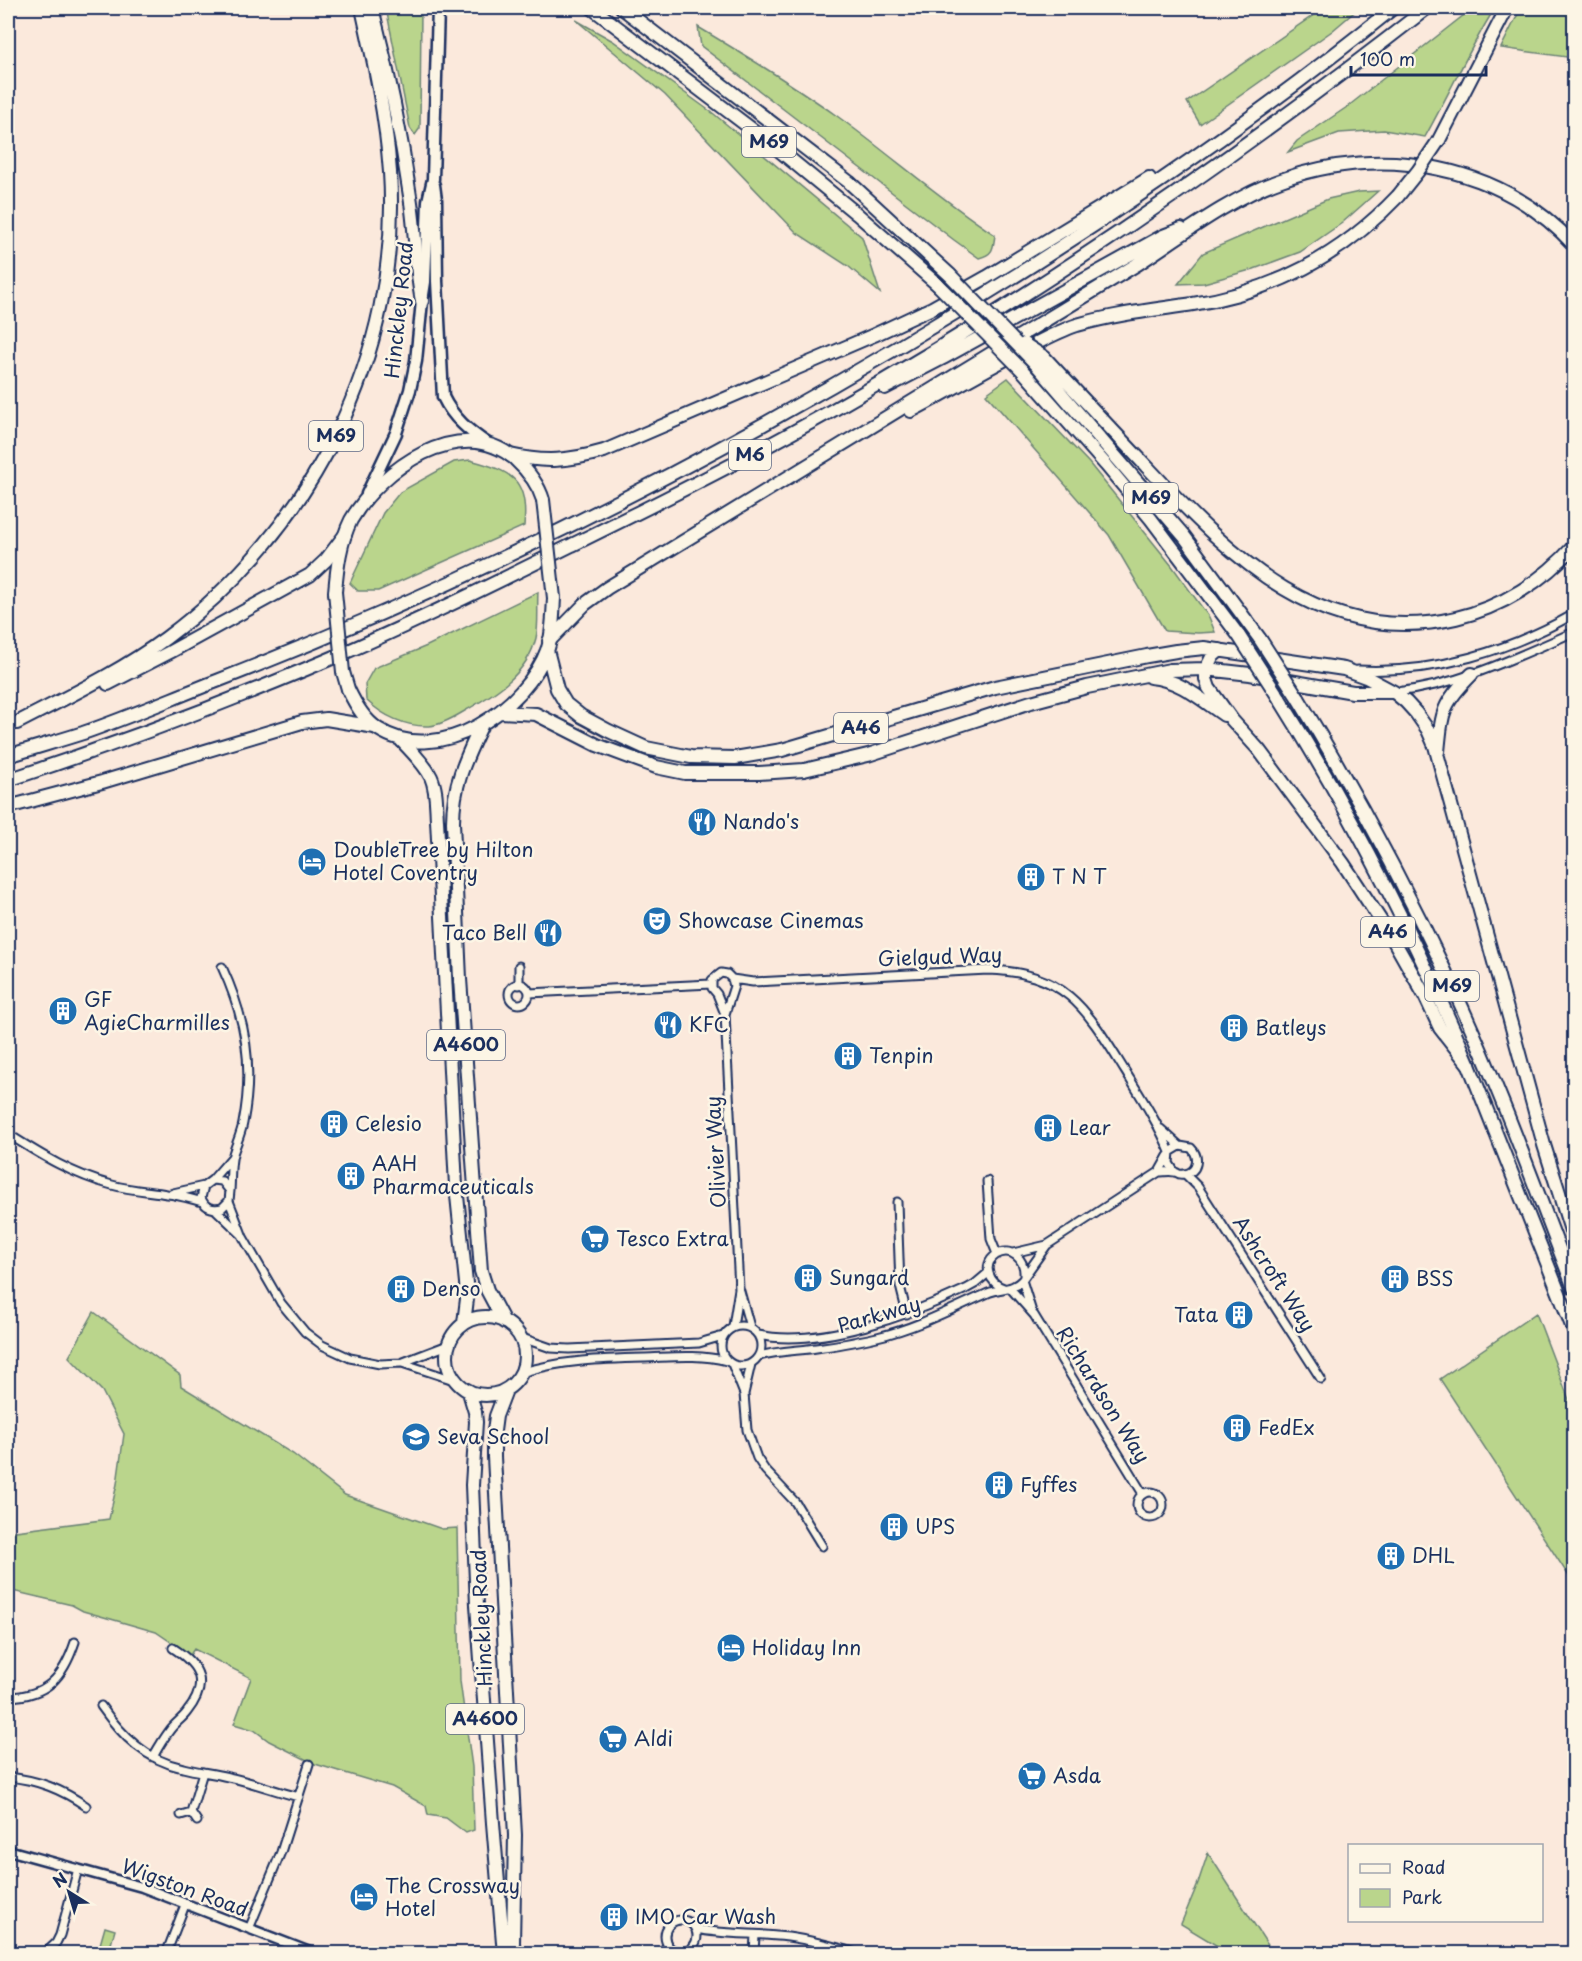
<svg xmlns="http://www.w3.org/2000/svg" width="1582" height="1961" viewBox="0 0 1582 1961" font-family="'Playpen Sans',sans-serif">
  <rect width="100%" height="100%" fill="#fbe9dc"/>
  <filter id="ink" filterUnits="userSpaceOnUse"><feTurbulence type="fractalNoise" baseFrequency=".0167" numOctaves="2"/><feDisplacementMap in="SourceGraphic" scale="12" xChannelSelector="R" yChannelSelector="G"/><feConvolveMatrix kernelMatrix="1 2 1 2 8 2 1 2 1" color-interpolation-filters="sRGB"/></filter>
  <g filter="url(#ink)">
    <path fill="#bad58c" stroke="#6a8275" stroke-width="1.5" d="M386,8h35l-1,120 -5,7 -5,-7z
      M1324,8h35l-27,23 -132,93 -13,-22z
      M1473,8h22c-26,41 -46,86 -70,129l-41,-7 -45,3 -51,19 9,-11 50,-34z
      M1521,8h53v50l-73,-10z
      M576,20l37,21 101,73 148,123 18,56 -32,-27 -51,-33 -132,-138z
      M698,27c47,28 94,57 139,89 54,39 103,83 158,119 -2,13 -1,19 -16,23l-25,-18 -253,-194z
      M1378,191l-36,32 -42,29 -46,17 -50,14 -26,1 25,-31 125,-54 31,-7z
      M1008,378l81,85 83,103 37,51 6,15 -17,1 -33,-2 -56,-96 -123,-141z
      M470,460c41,11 59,19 54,66l-146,65h-20l-8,-8 33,-70 17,-21 54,-30z
      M538,592c-1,14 1,33 -2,46 -9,37 -43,57 -73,74 -10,6 -22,13 -34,14 -23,1 -46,-10 -63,-26l-1,-16 9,-16 53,-22z
      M94,1312l86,63 1,11 112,68 52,41 97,34 15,-1 3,153 12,86 2,63 -8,3 -20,-15 -18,-3 -2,-9 -34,-19 -77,-23 -46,-23 -15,-11 -20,-6 17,-46 -57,-29 -4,6 -34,-23 -73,-21 -11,-6 -64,-15v-58l101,-13 8,-35 7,-50 -22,-43 -33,-34z
      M1536,1313l38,100v171l-134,-205z
      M1208,1853l65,100h-44l-48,-29 17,-41z
      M105,1927l10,3 -6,21 -10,-3z"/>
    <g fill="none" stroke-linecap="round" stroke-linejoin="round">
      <g stroke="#1b2f5e" stroke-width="11">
        <path id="minor" d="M1358,670c76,4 151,-19 216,-56
          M1396,692c63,-7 121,-35 178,-60
          M222,967c24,52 32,99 21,156 -2,11 -7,21 -10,31 -3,11 -2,25 -3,37
          M732,979l2,7 -9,28 14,275 -6,37
          M509 994a10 10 0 1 1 20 0a10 10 0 1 1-20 0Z
          M519,985v-19
          M529,993l182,-9
          M725,1014l-8,-20 -5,-6v-8l9,-7 6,1 5,5 21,3 235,-12c79,2 99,40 137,101 16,26 33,52 45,81
          M1161,1129l19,17
          M8,1134c33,21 65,41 104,51 18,5 36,6 55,9 12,1 24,5 36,8
          M1159,1172c5,0 11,-1 15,0 7,1 2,3 10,2 14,-1 16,-17 7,-26l-11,-2 -10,6 -1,11 5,8
          M1185,1174l13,13 123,192
          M212,1180l20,-23
          M987,1181l4,58 6,15
          M173,1193l31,-7
          M229,1201l-7,7c-10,2 -17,0 -21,-10l3,-12 8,-6 10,1 8,10 -1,10 14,36 38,66 24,29 17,13 28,13 30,6 21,-1 47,-18
          M897,1202l3,84 7,28
          M215,1209l27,26
          M1013,1253l34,-8 112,-73 9,-16
          M1022,1280l10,32
          M1004,1288c-14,-4 -23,-23 -8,-33 15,-9 29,4 28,20
          M1010,1288l24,27 109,179
          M740,1291l10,36
          M721 1346a20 20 0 1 1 40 0a20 20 0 1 1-40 0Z
          M758,1335c62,13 152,-20 208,-46l9,-5 13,-11
          M522,1338l29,10 18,1 130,-6 24,-7
          M759,1356c21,-6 42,-5 64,-9 18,-2 36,-6 54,-10 39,-9 75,-28 111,-44 12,-5 25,-3 34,-13l25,-35
          M402,1363l52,17
          M732,1364l12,30 3,36 10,28 8,12 30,32 27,44
          M521,1373c39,-13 83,-14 124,-15 29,-1 53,-4 82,3
          M744,1394l7,-30
          M1137 1505a13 13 0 1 1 26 0a13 13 0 1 1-26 0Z
          M8,1697c39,-1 55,-19 67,-55
          M101,1706c21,30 45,54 82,62 15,4 30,5 45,9 24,5 47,14 71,20
          M153,1757c5,-9 11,-19 17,-27 5,-7 12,-11 17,-18 22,-28 14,-46 -14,-64
          M8,1777c30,3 53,12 78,29
          M181,1815l10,-3
          M197,1821l-6,-9 12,-40
          M665 1936a16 16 0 1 1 32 0a16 16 0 1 1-32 0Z
          M249,1929l32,-77 28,-88
          M696,1929c30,6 61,4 92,8 24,3 48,10 72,17
          M8,1951l9,3
          M44,1954l12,-11 4,-8 18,-66
          M166,1954l19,-49
          M660,1954l8,-9
          M754,1954l1,-19"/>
      </g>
      <g stroke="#1b2f5e" stroke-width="13">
        <path id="tertiary" d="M8,1850l134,37 173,67"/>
      </g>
      <g stroke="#1b2f5e" stroke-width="15">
        <path id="secondary" d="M434,185l2,15 1,81 6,116c10,21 26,34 45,47
          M367,494l29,-61 14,-43 6,-29 6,-60 3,-19 3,-81 5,-22 5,-171"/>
      </g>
      <g stroke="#1b2f5e" stroke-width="16">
        <path id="trunk" d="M335,592c2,-24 5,-50 16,-72 29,-50 109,-108 164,-61 13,12 23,24 28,41
          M547,650l10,39 9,15 15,12 28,15 37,17 45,9 44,1 47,-8 213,-63 152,-31 29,-5 28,-3 140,21 22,8 28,15 12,10 10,11 12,17 7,16 109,399 30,95
          M1220,650l-8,7 -6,12v10l3,9 23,32 27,30 84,113 51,78 31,55 15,32 29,37 105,266
          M1150,677c28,2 51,22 74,38
          M348,689c7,15 16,31 30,40 61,39 148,-20 170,-81 5,-15 5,-34 6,-50
          M500,712l36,2 61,31 59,22 29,6h74l45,-3 64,-15 163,-53 56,-15 83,-17 36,-1 44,5 103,18h39
          M482,724c-16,34 -29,60 -29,98l7,157 21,292 6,19 17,32
          M401,740c10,11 23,23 30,37 6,13 5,29 6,43l19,366 10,97 1,16 -3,24
          M1438,752c4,-41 4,-48 34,-78
          M447 1356a39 39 0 1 1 78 0a39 39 0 1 1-78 0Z
          M506,1390l-10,26 -2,15v26l21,378 -2,108 2,11
          M469,1392l6,20 1,10 -4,63 5,120 16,218 11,131"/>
      </g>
      <g stroke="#1b2f5e" stroke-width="16">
        <path id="motorway" d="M372,8c16,62 29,125 38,188 6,35 5,71 12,105
          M592,8l182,138 83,68 81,71
          M622,8l227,174 101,93
          M1439,140l68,-132
          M1044,357c35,38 70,75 106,113 82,88 174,179 306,148 46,-11 87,-37 118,-72
          M1035,363l149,173 76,103
          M1022,370l84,95 45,54 88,117
          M885,388l58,-30 220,-122 18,-7
          M911,411c39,-20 77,-44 116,-63 16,-8 32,-17 50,-23 38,-11 77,-15 116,-21 82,-13 148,-48 205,-108
          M510,455c35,8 59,6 94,-4l270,-116 58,-27 55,-31 162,-99
          M549,641l36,-37 22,-16 529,-323c43,-28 96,-68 145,-85 102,-36 219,-16 293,65
          M108,684l62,-32 140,-77 16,-15 19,-25
          M1279,698c75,119 135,238 190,367
          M1298,698c55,90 105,184 150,279 48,101 86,207 126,311
          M17,723c50,-26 103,-51 149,-85 145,-107 236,-284 224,-466 -4,-56 -16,-110 -28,-164
          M8,756c25,-8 50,-15 75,-23 46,-16 90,-35 134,-52 188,-73 370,-159 547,-257 218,-121 435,-259 629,-416
          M8,780c100,-33 200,-70 298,-111 90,-37 179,-81 266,-124 88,-43 176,-87 261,-135 208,-118 406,-255 594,-402
          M8,807l94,-25 200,-60 24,-3 49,8"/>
      </g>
      <use href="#minor" stroke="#fcf5e5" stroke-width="7"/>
      <use href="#tertiary" stroke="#fcf5e5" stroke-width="8"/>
      <use href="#secondary" stroke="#fcf5e5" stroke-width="10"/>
      <use href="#trunk" stroke="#fcf5e5" stroke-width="12"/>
      <use href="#motorway" stroke="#fcf5e5" stroke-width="12"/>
      <g stroke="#1b2f5e" stroke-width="16" stroke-linecap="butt">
        <path id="trunk-bridge" d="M543,500l11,98
          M335,592l8,80 5,17"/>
      </g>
      <g stroke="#1b2f5e" stroke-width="16" stroke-linecap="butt">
        <path id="motorway-bridge" d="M1398,196l20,-25 21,-31
          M950,275l85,88
          M938,285l84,85
          M1024,344l20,13
          M1239,636l40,62
          M1260,639l38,59"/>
      </g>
      <use href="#trunk-bridge" stroke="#fcf5e5" stroke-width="12"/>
      <use href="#motorway-bridge" stroke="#fcf5e5" stroke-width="12"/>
    </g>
  </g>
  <defs>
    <g id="restaurant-disc" transform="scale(1.5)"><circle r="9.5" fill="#1f6fb2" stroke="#fcf5e5"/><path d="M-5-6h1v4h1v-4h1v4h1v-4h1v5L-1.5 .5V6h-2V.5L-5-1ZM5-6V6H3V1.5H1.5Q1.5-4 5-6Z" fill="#fff"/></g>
    <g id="hotel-disc" transform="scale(1.5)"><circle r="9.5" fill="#1f6fb2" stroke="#fcf5e5"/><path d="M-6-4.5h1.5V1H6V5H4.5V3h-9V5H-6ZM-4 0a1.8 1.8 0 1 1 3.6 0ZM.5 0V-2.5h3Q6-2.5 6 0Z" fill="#fff"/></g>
    <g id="building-disc" transform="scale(1.5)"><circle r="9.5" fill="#1f6fb2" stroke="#fcf5e5"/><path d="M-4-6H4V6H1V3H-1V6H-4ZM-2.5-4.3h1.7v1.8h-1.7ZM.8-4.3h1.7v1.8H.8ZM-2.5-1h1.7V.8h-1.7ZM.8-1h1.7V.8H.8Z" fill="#fff"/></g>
    <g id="theatre-disc" transform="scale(1.5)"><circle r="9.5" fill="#1f6fb2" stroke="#fcf5e5"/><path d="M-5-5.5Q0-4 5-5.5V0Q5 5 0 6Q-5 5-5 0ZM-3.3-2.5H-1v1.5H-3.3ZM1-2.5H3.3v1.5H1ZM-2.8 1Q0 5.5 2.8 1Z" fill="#fff"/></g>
    <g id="supermarket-disc" transform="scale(1.5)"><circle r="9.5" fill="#1f6fb2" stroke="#fcf5e5"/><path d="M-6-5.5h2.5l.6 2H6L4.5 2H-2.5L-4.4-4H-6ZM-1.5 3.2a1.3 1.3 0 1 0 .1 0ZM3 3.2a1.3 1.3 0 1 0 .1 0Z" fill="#fff"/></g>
    <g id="school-disc" transform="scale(1.5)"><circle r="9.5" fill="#1f6fb2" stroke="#fcf5e5"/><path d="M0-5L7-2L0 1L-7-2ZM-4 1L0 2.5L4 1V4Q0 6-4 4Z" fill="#fff"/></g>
  </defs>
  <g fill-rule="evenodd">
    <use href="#restaurant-disc" x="702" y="822"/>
    <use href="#hotel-disc" x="312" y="862"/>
    <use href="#building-disc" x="1031" y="877"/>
    <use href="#theatre-disc" x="657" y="921"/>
    <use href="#restaurant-disc" x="548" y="933"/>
    <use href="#building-disc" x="63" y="1011"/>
    <use href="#restaurant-disc" x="668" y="1025"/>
    <use href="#building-disc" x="1234" y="1028"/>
    <use href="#building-disc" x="848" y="1056"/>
    <use href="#building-disc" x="334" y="1124"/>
    <use href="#building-disc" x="1048" y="1128"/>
    <use href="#building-disc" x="351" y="1176"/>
    <use href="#supermarket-disc" x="595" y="1239"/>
    <use href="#building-disc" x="808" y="1278"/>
    <use href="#building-disc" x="1395" y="1279"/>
    <use href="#building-disc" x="401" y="1289"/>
    <use href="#building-disc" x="1239" y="1315"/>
    <use href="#building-disc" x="1237" y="1428"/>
    <use href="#school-disc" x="416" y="1437"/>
    <use href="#building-disc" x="999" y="1485"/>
    <use href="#building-disc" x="894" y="1527"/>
    <use href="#building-disc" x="1391" y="1556"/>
    <use href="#hotel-disc" x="731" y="1648"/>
    <use href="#supermarket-disc" x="613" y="1739"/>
    <use href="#supermarket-disc" x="1032" y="1776"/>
    <use href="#hotel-disc" x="364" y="1897"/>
    <use href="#building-disc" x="614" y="1917"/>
  </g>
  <g text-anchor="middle" stroke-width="5" stroke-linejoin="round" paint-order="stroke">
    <g fill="#fcf5e5" stroke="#5e6a86" stroke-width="1.5">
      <rect x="742" y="127" width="54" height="30" rx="4.5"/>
      <rect x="309" y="421" width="54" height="30" rx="4.5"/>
      <rect x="729" y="440" width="42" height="30" rx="4.5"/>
      <rect x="1124" y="483" width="54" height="30" rx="4.5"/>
      <rect x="834" y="713" width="54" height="30" rx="4.5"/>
      <rect x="1361" y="917" width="54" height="30" rx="4.5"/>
      <rect x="1425" y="971" width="54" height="30" rx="4.5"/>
      <rect x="427" y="1030" width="78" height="30" rx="4.5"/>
      <rect x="446" y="1704" width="78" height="30" rx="4.5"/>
    </g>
    <g font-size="18" font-weight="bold" fill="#1b2f5e">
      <text x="769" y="148">M69</text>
      <text x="336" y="442">M69</text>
      <text x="750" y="461">M6</text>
      <text x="1151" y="504">M69</text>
      <text x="861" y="734">A46</text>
      <text x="1388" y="938">A46</text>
      <text x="1452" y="992">M69</text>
      <text x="466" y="1051">A4600</text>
      <text x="485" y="1725">A4600</text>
    </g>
    <g font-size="20" fill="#1b2f5e" stroke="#fcf5e5">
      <text transform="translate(399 310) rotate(-84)" y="7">Hinckley Road</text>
      <text transform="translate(940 957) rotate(-2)" y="7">Gielgud Way</text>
      <text transform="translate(716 1152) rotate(-93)" y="7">Olivier Way</text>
      <text transform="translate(1274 1274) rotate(57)" y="7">Ashcroft Way</text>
      <text transform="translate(879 1315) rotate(-16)" y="7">Parkway</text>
      <text transform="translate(1103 1395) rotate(58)" y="7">Richardson Way</text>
      <text transform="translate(482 1618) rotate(-93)" y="7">Hinckley Road</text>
      <text transform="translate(185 1888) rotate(20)" y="7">Wigston Road</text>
    </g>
    <g font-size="20" fill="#1b2f5e" stroke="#fcf5e5" text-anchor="start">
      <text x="723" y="829">Nando's</text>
      <text x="333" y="857">DoubleTree by Hilton<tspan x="333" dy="23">Hotel Coventry</tspan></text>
      <text x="1052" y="884">T N T</text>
      <text x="678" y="928">Showcase Cinemas</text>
      <text x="527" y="940" text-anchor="end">Taco Bell</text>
      <text x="84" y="1007">GF<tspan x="84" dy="23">AgieCharmilles</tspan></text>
      <text x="689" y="1032">KFC</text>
      <text x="1255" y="1035">Batleys</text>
      <text x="869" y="1063">Tenpin</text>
      <text x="355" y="1131">Celesio</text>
      <text x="1069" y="1135">Lear</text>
      <text x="372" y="1171">AAH<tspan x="372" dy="23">Pharmaceuticals</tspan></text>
      <text x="616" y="1246">Tesco Extra</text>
      <text x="829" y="1285">Sungard</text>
      <text x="1416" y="1286">BSS</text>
      <text x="422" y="1296">Denso</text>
      <text x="1218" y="1322" text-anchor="end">Tata</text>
      <text x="1258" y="1435">FedEx</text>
      <text x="437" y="1444">Seva School</text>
      <text x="1020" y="1492">Fyffes</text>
      <text x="915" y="1534">UPS</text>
      <text x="1412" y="1563">DHL</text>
      <text x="752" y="1655">Holiday Inn</text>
      <text x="634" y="1746">Aldi</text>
      <text x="1053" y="1783">Asda</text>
      <text x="385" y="1893">The Crossway<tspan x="385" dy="23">Hotel</tspan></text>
      <text x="635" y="1924">IMO Car Wash</text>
    </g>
  </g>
  <rect width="1582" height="1961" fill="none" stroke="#fcf5e5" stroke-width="30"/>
  <rect x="15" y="15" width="1552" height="1931" fill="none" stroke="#1b2f5e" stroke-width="2" filter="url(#ink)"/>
  <rect x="1348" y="1844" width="195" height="78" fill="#fcf5e5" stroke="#a2a6af" stroke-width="1.5"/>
  <rect x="1360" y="1864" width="30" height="9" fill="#fcf5e5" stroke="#a2a6af" stroke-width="1.5"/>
  <text x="1402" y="1874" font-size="18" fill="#1b2f5e">Road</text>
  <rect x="1360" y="1889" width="30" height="18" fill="#bad58c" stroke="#a2a6af" stroke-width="1.5"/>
  <text x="1402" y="1904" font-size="18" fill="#1b2f5e">Park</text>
  <g transform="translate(69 1892) rotate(323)" stroke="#fcf5e5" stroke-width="4.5" paint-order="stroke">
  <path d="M0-4.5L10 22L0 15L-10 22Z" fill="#1b2f5e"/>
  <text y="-9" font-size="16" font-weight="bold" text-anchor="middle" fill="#1b2f5e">N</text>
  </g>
  <path d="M1351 66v9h135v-9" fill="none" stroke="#1b2f5e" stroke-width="3"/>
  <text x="1360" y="66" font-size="18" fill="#1b2f5e" stroke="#fcf5e5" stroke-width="4.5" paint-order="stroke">100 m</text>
</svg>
